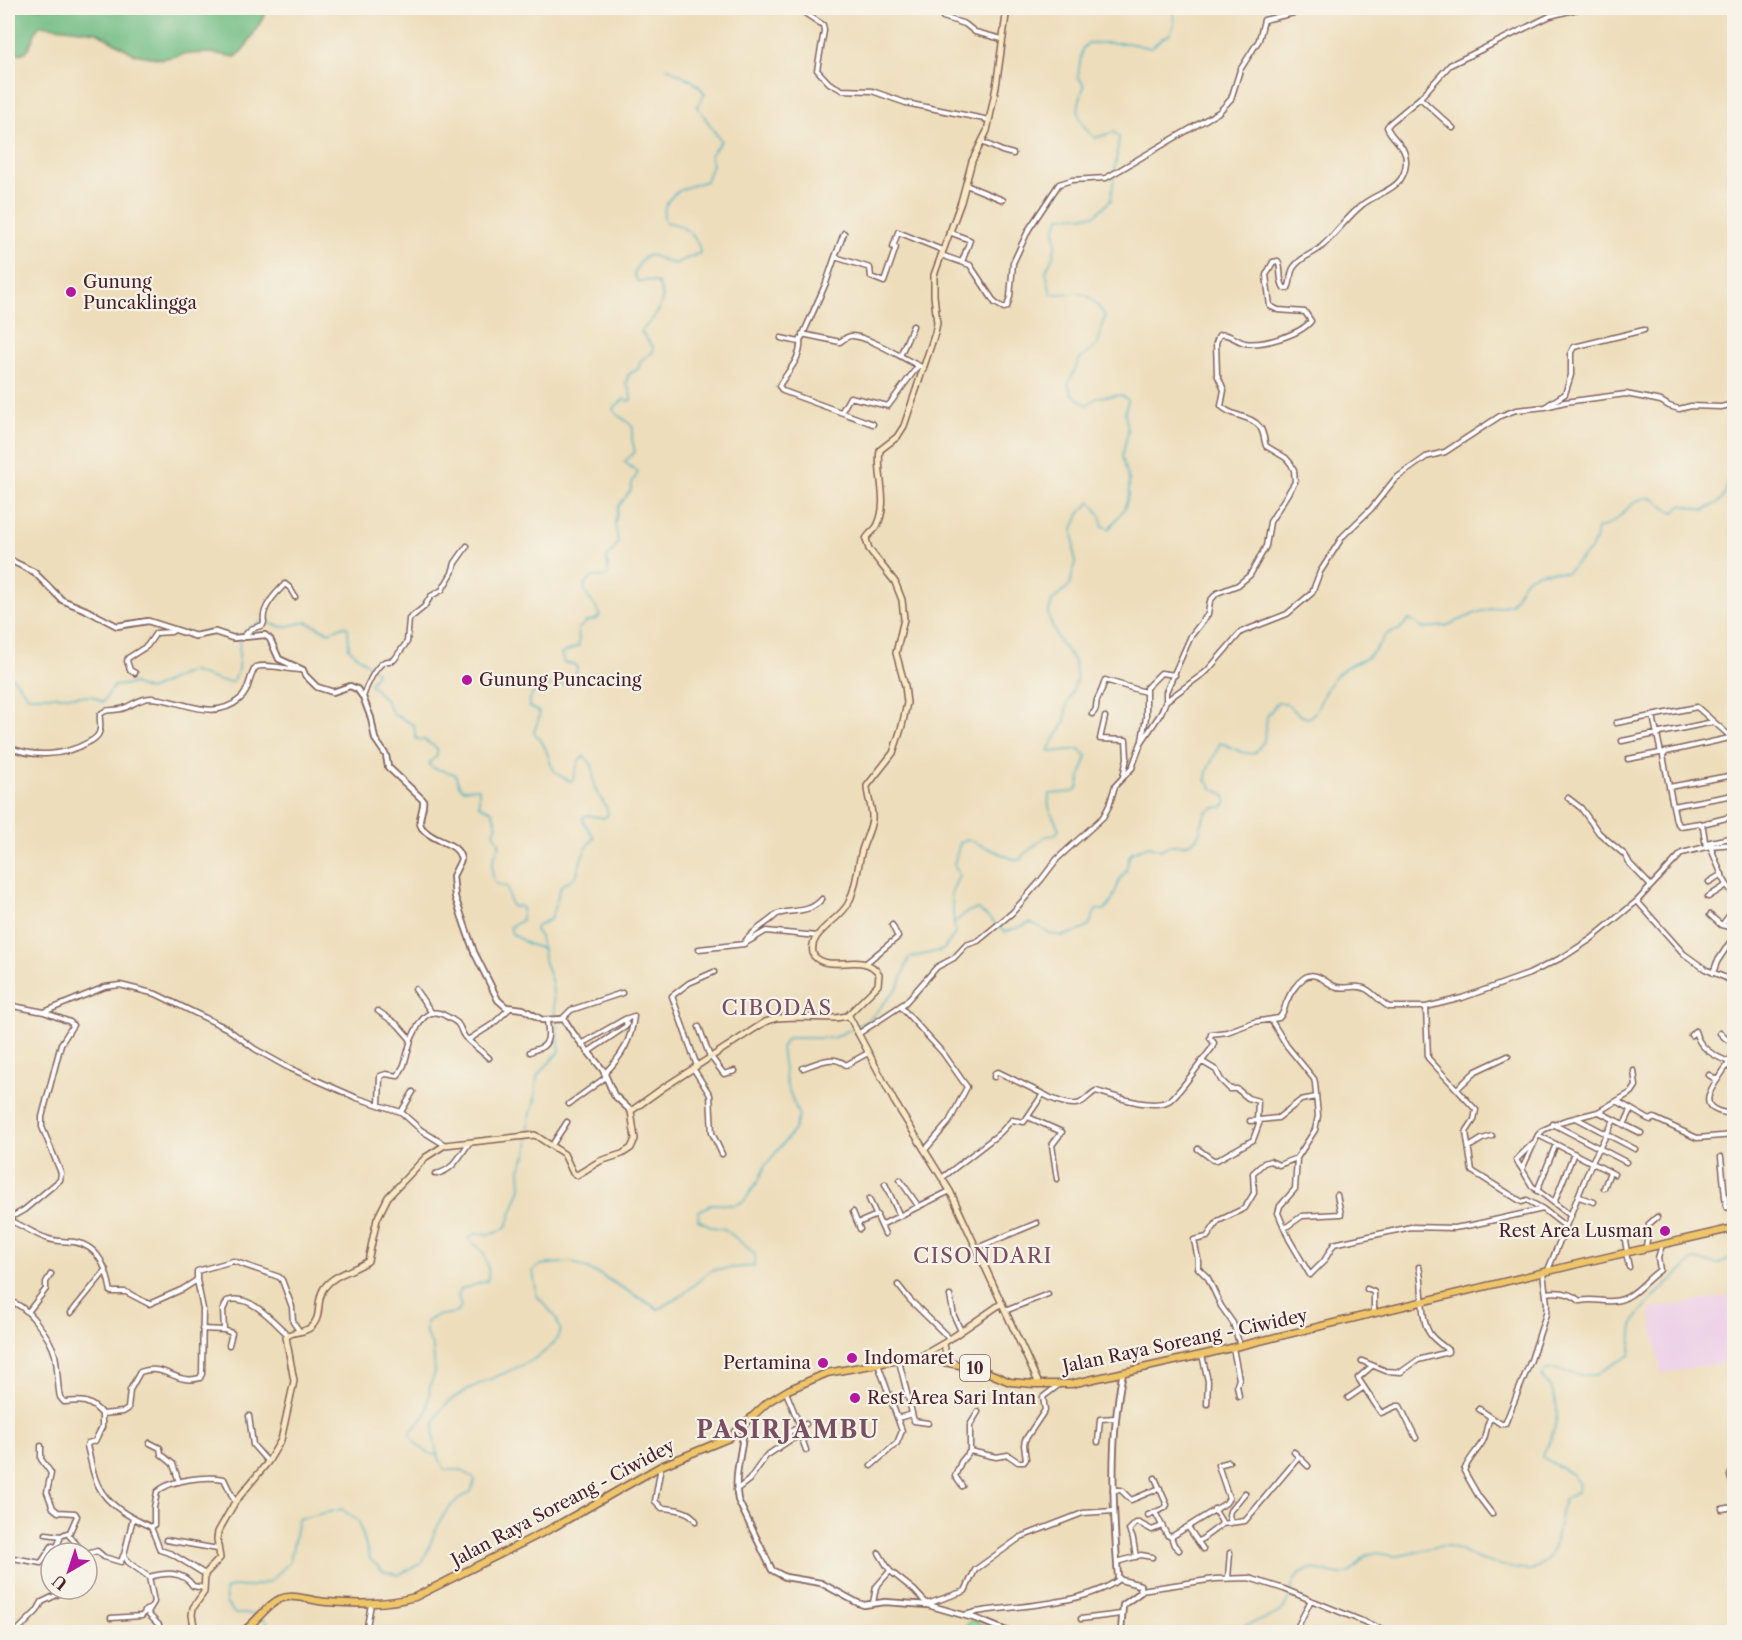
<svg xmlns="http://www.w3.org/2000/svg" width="1742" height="1640" viewBox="0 0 1742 1640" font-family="'Libre Caslon Text',serif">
  <rect width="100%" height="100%" fill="#f7f3e8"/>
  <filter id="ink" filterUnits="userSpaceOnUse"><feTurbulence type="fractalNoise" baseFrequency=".0167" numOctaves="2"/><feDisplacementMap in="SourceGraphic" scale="12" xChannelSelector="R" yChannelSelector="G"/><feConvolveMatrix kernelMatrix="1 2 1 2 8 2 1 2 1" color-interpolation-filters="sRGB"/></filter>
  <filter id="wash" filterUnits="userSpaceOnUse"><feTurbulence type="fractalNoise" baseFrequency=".008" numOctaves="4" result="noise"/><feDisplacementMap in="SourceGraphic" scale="24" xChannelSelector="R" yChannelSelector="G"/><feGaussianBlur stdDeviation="1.35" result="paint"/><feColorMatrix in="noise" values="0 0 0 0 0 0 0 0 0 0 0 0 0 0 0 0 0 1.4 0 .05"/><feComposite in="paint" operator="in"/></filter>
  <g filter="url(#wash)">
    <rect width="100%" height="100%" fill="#edddba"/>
    <path fill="#edd0e8" d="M1734,1295v66l-73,12 -11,-64z"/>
    <path fill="#90e0a0" stroke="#6d8066" stroke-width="1.5" d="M971,1620l29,10 1,2h-41z"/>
    <path fill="#74be86" stroke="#5f6e58" stroke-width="1.5" d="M8,8h261l-23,38 -10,11 -25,-4 -26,1 -23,5 -28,-5 -37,-22 -57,-7c-12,15 -7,37 -32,25z"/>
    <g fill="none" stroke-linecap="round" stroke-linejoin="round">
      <path stroke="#43adc2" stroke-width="1.5" d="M242,634l16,-11h10l15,4 24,-5 22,10 15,-6 4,2 1,21 28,23 -7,12 14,14 9,16 21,11 2,14 8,1 13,8v8l-7,6 -1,3 4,3 22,6 4,11 4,4 16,-1v17l13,6 5,14 -3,7 6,13c-7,10 -11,28 -4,39l11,3 3,15 3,5 6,-1 3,2v12l-12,7 2,7 16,10 15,5 1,11 8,23 3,34
        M8,674l8,7 12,15h64l11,6 11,-16 19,-2 16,6 41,-19 30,10 12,1 6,-12 2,-31
        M955,922l12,-10 11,-3 27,23 25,-9 8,3 12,8 13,2 19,-6 7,-4 7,-16h8l7,-7 9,-24 6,-8 3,-14 3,-5 17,-6 12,4c13,-10 20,-1 31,-8 12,-7 8,-27 17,-32 4,-3 9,-2 14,-3l4,-5 -3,-8 -11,-5 -7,-9 1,-9 13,-28c12,3 23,13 35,10l9,-12 3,-25 11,-14c13,0 17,15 31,16 11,-9 12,-21 19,-32 4,-6 14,-17 20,-20 9,-4 17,-5 24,-13 11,-10 10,-21 27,-23l10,-11 13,9 24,-2 33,-14 32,-8c16,-22 8,-30 41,-33 5,0 9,2 14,2l25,-24 4,-8 2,-12c4,-2 10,-3 13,-5 13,-8 24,-28 40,-26 11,2 14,13 25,14l7,-7 22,5c5,-3 12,-5 16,-9 13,-13 3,-33 14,-45
        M542,948l-2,-11 -5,-7 1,-4 15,-7c3,-12 7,-22 10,-33l15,-10c5,-16 7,-26 18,-39l-10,-14 -1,-6 5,-2 15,3 5,-3c-1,-13 -10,-17 -13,-27 -5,-14 4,-20 -11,-32l-5,4 -6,20 -2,1c-25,-9 -18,-20 -28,-37 -2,-4 -6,-8 -9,-12l5,-14v-6l-10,-5c-2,-22 28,-23 43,-22l2,-3 3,-14 -3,-4 -10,-1 -3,-9 18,-8 -1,-17 8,-7 11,-3 3,-4c-2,-11 -23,-22 -13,-33 5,-6 11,-6 18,-5l4,-3 -2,-15 11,-16 -3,-19 3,-17 13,-17 1,-7 6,-11 -14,-10 11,-10 -3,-13 1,-11c-5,-9 -16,-10 -20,-19l11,-10 3,2 4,-1 -1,-10 -4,-5 2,-10 10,-6 3,-9 12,-8v-5l-12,-15 17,-20 5,-15 -5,-14 -12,-3 -8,2 -4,-8c13,-29 16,-17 40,-10l26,-11c0,-15 -18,-30 -33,-30 -5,-6 -4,-11 -1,-18 7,-16 25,-19 40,-24l6,-17 -2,-9 11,-14 -24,-35 8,-12c-12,-18 -23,-16 -38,-27
        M857,1026l12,-6 30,-34 10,-28 34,-8 12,-16 -4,-40 8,-19 -5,-11 6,-21 7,-4 46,20 8,1 1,-4 24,-20c6,0 11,-2 13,-7 -5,-13 -14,-21 -9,-35l23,-2 5,-4c2,-15 5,-19 9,-32l-7,-7 -29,3 -3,-2 17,-28 2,-17 10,-26 -3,-18 -17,-23 -9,-23 4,-14 18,-16 5,-23 -2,-33 6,-15 12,-13 10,16 1,8 7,4 15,-20 5,-14v-15l-7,-23 6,-26 -3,-19 3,-12 -7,-5 -23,2 -11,8 -15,-11 -4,-10 12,-25 18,-15 7,-28c-19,-29 -22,-22 -54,-22l-5,-23 7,-15 3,-12 -1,-15 5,-12 35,-2 16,-15 8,-63 -5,-5 -19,6c-21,-19 -19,-27 -11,-52l-6,-10 4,-27 6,-6h40l23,5 11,-10 7,-3 5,-10 -1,-17
        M436,1455c-11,-2 -23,-12 -26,-22l17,-20 3,-27 5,-14 -2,-24 -7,-14v-12c9,-9 20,-6 32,-10l3,-5 -3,-11 3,-7 26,-8c3,-10 0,-25 -8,-33 -3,-4 -8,-5 -11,-10l6,-4h16l8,-2 9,-6 14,-38 -1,-19 8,-18 1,-31 6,-20 2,-24 23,-25 -4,-30
        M257,1616l-2,-2h-20l-9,-11 -1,-13 8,-4 14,1 22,-5 21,-20 8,-43 44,-10 17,13 11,37 13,12 15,4 24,-12c13,-28 18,-58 49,-71l4,-12 -13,-10h-17c-48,-85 65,-84 105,-123 5,-4 8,-11 11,-16l-6,-15 -18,-20 -4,-25 7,-6 31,-3 28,12 59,35 22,-12 31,-27 43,-4 1,-12 -30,-25 -12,-2 -15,-7 1,-9 13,-7 23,1 9,-4 15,-21 6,-14 29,-36 5,-14 -13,-33 -5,-35 6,-10h46l20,-10
        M261,1618l5,4 3,10
        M1226,1632c14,-6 45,-13 55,-21 12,-11 8,-31 21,-39 13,-8 26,3 39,3 15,0 17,-17 28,-21 8,-3 19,2 27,2 17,-1 32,-10 49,-10 11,-1 23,9 33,13 9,3 46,13 53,11 30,-10 25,-45 33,-70l13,-8 2,-8 -8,-10 -29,-17c10,-19 21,-43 11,-64 -2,-6 -7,-11 -11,-16l5,-7 8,-1 23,6h18c10,-9 22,-12 34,-20 2,-10 1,-20 3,-29 4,-17 47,-53 61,-66l24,4 16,-8"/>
    </g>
  </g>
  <g filter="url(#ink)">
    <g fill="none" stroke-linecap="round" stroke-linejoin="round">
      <g stroke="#83625d" stroke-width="7">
        <path id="minor" d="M800,10l23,15 1,6 -7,39 12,13 13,7 30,1 34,12 83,17
          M943,17l22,7 10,8 27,7
          M1420,98l33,30
          M982,142l20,9 11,3
          M966,185l37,15
          M949,232l21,8 -8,22
          M941,255l29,10 25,38 9,5 3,-1 3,-10 3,-34 7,-15 9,-19 30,-45 13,-4 34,-2 113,-66 12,-13 9,-29 19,-30 5,-20 30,-7 5,-5
          M835,257l9,-24
          M802,334l38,8c4,-3 8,-7 13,-6 20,2 51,24 71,32
          M781,338l18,4
          M900,356l13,-30
          M1548,405l17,-11 6,-19v-23l3,-5 70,-17
          M842,411l8,-14 38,9 30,-40
          M873,424l-90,-33 -4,-5c8,-14 23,-28 21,-45l26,-58 9,-26 35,11 1,9 13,5 12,-35h-3l5,-15 44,18
          M242,638l9,-9 12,-4 1,-3c-3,-14 12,-29 21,-38l5,4 5,9
          M135,673l-5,-3 -3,-9 1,-3 19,-12 9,-13 15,-1 3,-2
          M363,697c3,-10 12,-30 21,-35 1,-1 8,-1 10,-2l13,-18 2,-23 15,-12 7,-11 11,-6 10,-17 3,-10 12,-17
          M1166,701v-9l25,-56 17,-22 2,-13 7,-8 21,-8 12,-10 16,-29 4,-24 25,-40 -1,-12 -3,-6 -5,-6 -20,-12c-2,-6 -2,-13 -6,-19 -9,-12 -29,-10 -39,-21l3,-16 -7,-16 -1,-31 3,-8c9,-3 17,6 26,8 17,3 55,-8 66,-22l-6,-9 -27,-2 -8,-4 -4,-31 7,-13 5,-1c4,7 0,18 6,27h4c4,-6 1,-15 6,-21 7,-10 17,-12 26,-19 15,-13 27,-31 42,-43 17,-14 43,-15 44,-43 1,-16 -14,-22 -19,-35l3,-4 30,-25 30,-33 100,-49 31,-8
          M1092,714c6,-5 3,-7 5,-14 3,-7 6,-12 8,-20l40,12
          M1653,716l8,37
          M1105,717l-5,22 26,1 1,18 -4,19
          M1616,723l81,-16 34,30
          M1142,740l4,-23v-29l15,-15 14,2
          M1622,741l91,-19
          M8,747c26,11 56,9 81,-5 4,-2 8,-4 10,-9 3,-6 0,-12 1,-18 6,-7 12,-4 21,-6 11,-3 18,-11 30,-11 29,1 61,25 89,1 10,-8 8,-22 16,-32 12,-4 32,3 46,3
          M1628,759l37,-7
          M1669,787l65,-12
          M1568,798l13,10 18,25 26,22 5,9 21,22
          M1673,806l61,-11
          M1702,824l32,-8
          M1706,843l28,-6
          M1710,846l13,32 11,18
          M1706,847l-3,-19 -3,-5 -20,3 -4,-5 -13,-65 3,-4 68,-15
          M1709,882l13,-8
          M1708,897l19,-12
          M1637,901l47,53 21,15 21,9 8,6
          M1710,915l11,10 13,3
          M1722,925l12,-16
          M744,943c9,-14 22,-18 33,-29 17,-5 32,0 45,-15
          M699,949l45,-5 22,-13 51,5
          M866,963l32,-26 -6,-12
          M1713,973l4,-11 17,-26
          M415,989l17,24
          M8,1005l36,7 26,10 3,3 -12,19 -19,73v10l19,46 -1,7 -36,30 -16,9
          M900,1006l43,47 24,34 -18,35 -24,28
          M1426,1007l2,51 48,52 -2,10 -8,12 6,39 50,31 5,-2 16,9 23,18
          M378,1011l20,14 13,15 -7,25 -6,11 -12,-2 -6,2 -1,29
          M44,1012l61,-25 15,-2 36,9 70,34 29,21 32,18 70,31 44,14 20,18 24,15
          M563,1018l8,-8 51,-17
          M1271,1020l16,26 27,33 1,4 3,33 -3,14 -18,28 -2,31 -15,17 -2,7 11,26 21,36 14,-14 10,-17 4,-1 73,-16 43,1 18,-3 71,-16
          M699,1027l11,30
          M1720,1033l5,5 9,6
          M858,1034l47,-31 32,-36 17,-9 12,-13 12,-4 34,-28 29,-33 16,-21 46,-42 6,-11 6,-20 17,-18 9,-25 20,-30 5,-12 41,-30 34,-39 46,-18 25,-21 8,-21 23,-36 28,-27 24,-30 31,-22 19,-5 55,-36 16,-6 29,-3 20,-5 61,-8 35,7 8,5 10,3 12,-3 30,1 13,-3
          M1691,1035l4,-4c4,17 19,25 34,31
          M411,1040c7,-15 15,-36 35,-24 3,2 10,5 12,8 5,7 2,10 10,16l25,-16 17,-16
          M469,1041l20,17
          M581,1044l44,-25 2,6 -2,2 -37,25
          M1734,1049c-2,8 -5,15 -10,21 -6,10 -27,32 -8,40 5,3 13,3 18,4
          M530,1052c3,-2 7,-3 10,-4 11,-4 8,-19 7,-27
          M711,1057l13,17 11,-3
          M1201,1061l15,9 5,10 9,9h7l11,9 10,3 -1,20
          M697,1066l-25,-70 17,-13 25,-11
          M693,1068l17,27 2,38 10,21
          M803,1068c15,-5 29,-14 43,-3l22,-12
          M605,1073c17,-17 26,-32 29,-57l-9,3
          M1709,1075l8,5
          M994,1077l1,-4 3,-1 45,22
          M1457,1089l19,-18 32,-15
          M1617,1101l31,18 3,1 3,-2 43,20 37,-3
          M569,1104l37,-27
          M401,1112l12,-20
          M1599,1112l42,21
          M1028,1117l34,15 -10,13 5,34
          M1576,1118l59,31
          M1250,1121l28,-3 23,-18 15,-3
          M1553,1124l73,38
          M1624,1125l7,-15
          M1538,1135l76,39
          M552,1145l15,-23
          M1469,1147l13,-8 10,-3
          M1198,1149l15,11h4l36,-20 7,-19
          M1721,1157l5,50 8,2
          M1522,1169l-6,-9 17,-17
          M435,1174c17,-2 25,-18 34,-31
          M942,1178l58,-45 12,-13 12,2 19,-28c8,5 28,13 37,9 6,-3 10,-9 16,-12 17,5 58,20 74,9 10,-7 32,-40 42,-52l2,-5 -4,-5 1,-4 16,-2 27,-10 25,-4c6,-6 5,-11 8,-17 3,-8 10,-18 17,-23 11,-8 21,4 30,8 10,5 21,-3 32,3 9,5 14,13 23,18h37l36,-9 67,-24 36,-18 26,-17 46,-38 45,-48 28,-7 24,-2
          M900,1180l19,27
          M885,1184l15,32
          M1604,1188l6,-16
          M1537,1191l19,-47
          M1579,1197l15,5
          M869,1199l16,35
          M1554,1203l20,-50
          M853,1212l7,17
          M1571,1216l-39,-30 -10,-17 16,-34 5,-5 20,-9 35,-9 34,-20 4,-6 -2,-15
          M8,1220c13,4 25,14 38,18 9,4 19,3 28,4 26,4 33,28 37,50h15l23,12 34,-15 14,-9v-9l36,-10 46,16 3,3 10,27 1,15 7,10
          M858,1223l19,-8
          M881,1225l69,-34
          M1285,1228l17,-12 39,-2 -4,-19
          M1624,1234l3,18
          M1646,1247l3,-23 8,-7
          M977,1248l60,-25
          M1626,1253l3,14
          M1548,1270l44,-108 22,-42
          M898,1285l12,15 40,39
          M1367,1289l7,3v21
          M1546,1293c13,-2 25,0 34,8 15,-3 20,1 33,0 20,-1 31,-20 47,-31l-2,-12 4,-13
          M950,1296l4,20 7,15
          M8,1302c17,-1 43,37 47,53 3,13 2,29 5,42l4,5c18,-2 26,-2 38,12v13l-7,14 -7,2 -1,3c4,14 5,29 12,41 9,19 34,32 52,40l3,-2v-17l3,-16c14,-13 49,-16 67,-13l11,23
          M1005,1311l43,-17
          M28,1312l18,-23v-7l5,-8
          M71,1313l35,-43
          M202,1329l22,1 -1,-20 4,-9c23,-8 46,20 61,34
          M224,1330l8,3 -3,12
          M1240,1346l-7,-23 -12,-17 -13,-28 -10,-10v-9l-4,-19 13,-3 11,-16 27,-13 9,-15 -1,-20 11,-10 6,-2 9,4 18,-7
          M1233,1348l6,31 -2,6 2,11
          M1202,1355l6,26 -1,23
          M899,1361l15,60 14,2
          M1362,1361l24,10 15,1 17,-12 30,-8v-2c-6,-5 -14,-10 -18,-16 -11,-16 -6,-48 -11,-67
          M1372,1366l-14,12 23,35 16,-7h3l16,32
          M786,1392l14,34
          M1348,1398l16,-11
          M1479,1409l22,15h4l26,-64 15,-46 1,-10 -4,-31
          M978,1412l-8,13v26l26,6 12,-2 10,7h6l2,-3 -2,-14 1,-5 20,-30 -2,-13 17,-13
          M102,1414l21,-2 5,-3 2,-19 10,-18c27,-9 34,13 60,6l2,-4 1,-65 -6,-29
          M249,1416l4,29 15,17
          M1491,1417c-5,7 -4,16 -8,24 -6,11 -15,18 -19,30l15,26 13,17
          M898,1418l14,-4
          M790,1440l11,-4 5,14
          M1098,1442l2,-23 15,-1
          M150,1443l10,5 1,6 12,10 6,18
          M41,1446v13l10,14 -4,19 6,16 5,4 17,1 2,3 -8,18
          M1294,1452l14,14
          M661,1466l-6,35 7,7c12,1 28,2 34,13
          M871,1466l26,-23 5,-12 -24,-67
          M1734,1473h-3l-1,3 4,13
          M962,1486l-7,-10 6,-14 9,-11
          M736,1490l13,-10 17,-24 24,-16 -1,-8 17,-8
          M1113,1490h8l10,10 29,-12
          M1722,1509l12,-2
          M1155,1512l12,23 4,2 55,-34 3,-5 -11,-33 11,-3
          M1148,1515l17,-7 2,-3 -12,-27
          M133,1518l-9,37 4,7 21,15c16,-4 33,-7 44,9l11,2
          M1231,1523l-2,-8 1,-4 15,-18
          M1222,1524l23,-3 54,-64
          M151,1527l9,23 12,4 33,20
          M1188,1527l15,22
          M46,1534l15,2 6,-3 17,20
          M1171,1537l3,8 5,5
          M166,1540l52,9
          M1198,1542l23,-17 1,-3 -8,-13
          M879,1553l11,18 24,19 14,15
          M87,1554l10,-3 7,6 17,5 2,-6
          M1136,1557l-3,-18 -4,-9 7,-7h3l13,7 10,-4
          M13,1558l28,5 11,-17 5,1 4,-11
          M1117,1562l24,-7 11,2
          M149,1577l5,25 -6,10 1,3 10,10 2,7
          M1228,1578l2,-25
          M1141,1590l74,-11 34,-1 35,11 105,43
          M873,1603l3,-16 14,-16
          M927,1604l38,-13 10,-21 46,-33 62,-24 31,-2
          M965,1615l11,-3c39,-6 113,-8 143,-33
          M111,1618l31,-2 4,-6 3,-1
          M1081,1619l40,-5
          M10,1632v-3l6,3
          M16,1632l21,-21 5,-9 27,-13
          M366,1632l5,-28
          M1295,1632l16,-32"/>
      </g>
      <g stroke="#83625d" stroke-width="8">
        <path id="tertiary" d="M8,559l26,13 28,28 24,10 31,16 31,-5 47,15 20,-4 18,6 32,-3 5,4 9,20 24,11 2,5 12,12 16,5 17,-6 7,3 6,8 8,21 4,21 11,16 2,12 35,33c2,9 -7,20 -1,28 11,15 37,13 39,32l-8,16 2,21 19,55 24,48 8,7 17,2 19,11 22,-1 9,14 30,37 11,25 17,16
          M744,1425c-1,26 -11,48 -6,75l34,70 13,7 36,6 37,20 6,2 21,-3 43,3 49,14 32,13
          M1121,1632l2,-27 18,-13 -1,-7 -19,-5 -3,-3c-5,-68 -9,-138 5,-205"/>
      </g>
      <g stroke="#83625d" stroke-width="8">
        <path id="secondary" d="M849,1016l45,85 56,90 89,193
          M944,1343l3,19
          M918,1358l26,-15 58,-40
          M195,1632l-3,-17 1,-7 11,-16 1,-18 15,-16 -3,-19 1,-7 17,-30 33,-40 13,-22 13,-59 -8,-44c7,-7 17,-3 25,-10 12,-11 4,-25 13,-39 11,-15 30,-17 44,-27l9,-42 11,-22 38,-40 19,-12 90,-10 29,19 9,19 4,2 23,-14 22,-7 9,-6 4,-9 -4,-28 32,-23 102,-66 12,-4 18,-1 41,1 11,-2 31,-31 1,-11c-15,-24 -48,0 -65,-18 -9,-22 25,-35 34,-52 9,-17 9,-36 14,-54 3,-10 9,-21 10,-31 1,-11 -5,-21 -5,-33l26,-33 9,-27 5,-23 -2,-17 -9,-33 8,-34 -2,-19 -7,-18 -26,-33 -3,-10c3,-6 10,-9 12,-15 11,-24 -2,-50 2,-74l17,-13 7,-11 31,-93 2,-10 -3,-28v-20l27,-73 11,-41 15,-30 9,-44 11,-79"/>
      </g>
      <g stroke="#83625d" stroke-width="9">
        <path id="trunk" d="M242,1632c13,-8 25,-28 38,-33 13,-6 32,2 46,3 29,2 60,3 89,-5l139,-70 107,-61 68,-28 39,-36 20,-12 39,-17 72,-13 29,-1 52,10 30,13 24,2h37l139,-31 380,-92 144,-33"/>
      </g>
      <use href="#minor" stroke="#fff" stroke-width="4"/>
      <use href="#tertiary" stroke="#fff" stroke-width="4.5"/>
      <use href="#secondary" stroke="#f8e8c3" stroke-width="5"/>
      <use href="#trunk" stroke="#eec569" stroke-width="6"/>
    </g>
  </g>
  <g fill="#b5179e" stroke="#f7f3e8" stroke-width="2">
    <circle cx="71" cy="292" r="6"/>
    <circle cx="467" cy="680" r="6"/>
    <circle cx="1665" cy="1231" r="6"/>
    <circle cx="852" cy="1358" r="6"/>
    <circle cx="823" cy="1363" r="6"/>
    <circle cx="855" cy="1398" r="6"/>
  </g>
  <g text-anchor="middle" stroke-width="4.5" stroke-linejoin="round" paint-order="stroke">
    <rect fill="#f7f3e8" stroke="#7e5f64" stroke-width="1.5" x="960" y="1355" width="30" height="26" rx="4.5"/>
    <g font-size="16" font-weight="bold" fill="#4a1f2b">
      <text x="975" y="1374">10</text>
    </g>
    <g font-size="18" fill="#4a1f2b" stroke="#f7f3e8" text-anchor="start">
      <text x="83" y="288">Gunung<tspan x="83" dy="21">Puncaklingga</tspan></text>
      <text x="479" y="686">Gunung Puncacing</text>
      <text x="1653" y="1237" text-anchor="end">Rest Area Lusman</text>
      <text x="864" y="1364">Indomaret</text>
      <text x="811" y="1369" text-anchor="end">Pertamina</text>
      <text x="867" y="1404">Rest Area Sari Intan</text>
    </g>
    <g font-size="18" fill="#4a1f2b" stroke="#f7f3e8">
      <text transform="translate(1185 1341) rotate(-12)" y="6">Jalan Raya Soreang - Ciwidey</text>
      <text transform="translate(563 1503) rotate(-28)" y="6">Jalan Raya Soreang - Ciwidey</text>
    </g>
    <g font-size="21" letter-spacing="1.5" fill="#7a4f64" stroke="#f7f3e8">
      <text x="777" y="1015">CIBODAS</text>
      <text x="983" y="1263">CISONDARI</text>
    </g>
    <g font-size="24" font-weight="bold" letter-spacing="1.5" fill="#7a4f64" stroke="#f7f3e8">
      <text x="788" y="1438">PASIRJAMBU</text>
    </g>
  </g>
  <rect width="1742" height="1640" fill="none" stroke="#f7f3e8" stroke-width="30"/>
  <g transform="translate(69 1571) rotate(219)"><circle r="28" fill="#f7f3e8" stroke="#b29e9c" stroke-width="1.5"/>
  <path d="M0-4.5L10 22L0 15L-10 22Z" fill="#b5179e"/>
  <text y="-9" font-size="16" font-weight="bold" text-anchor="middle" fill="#4a1f2b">U</text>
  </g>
</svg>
